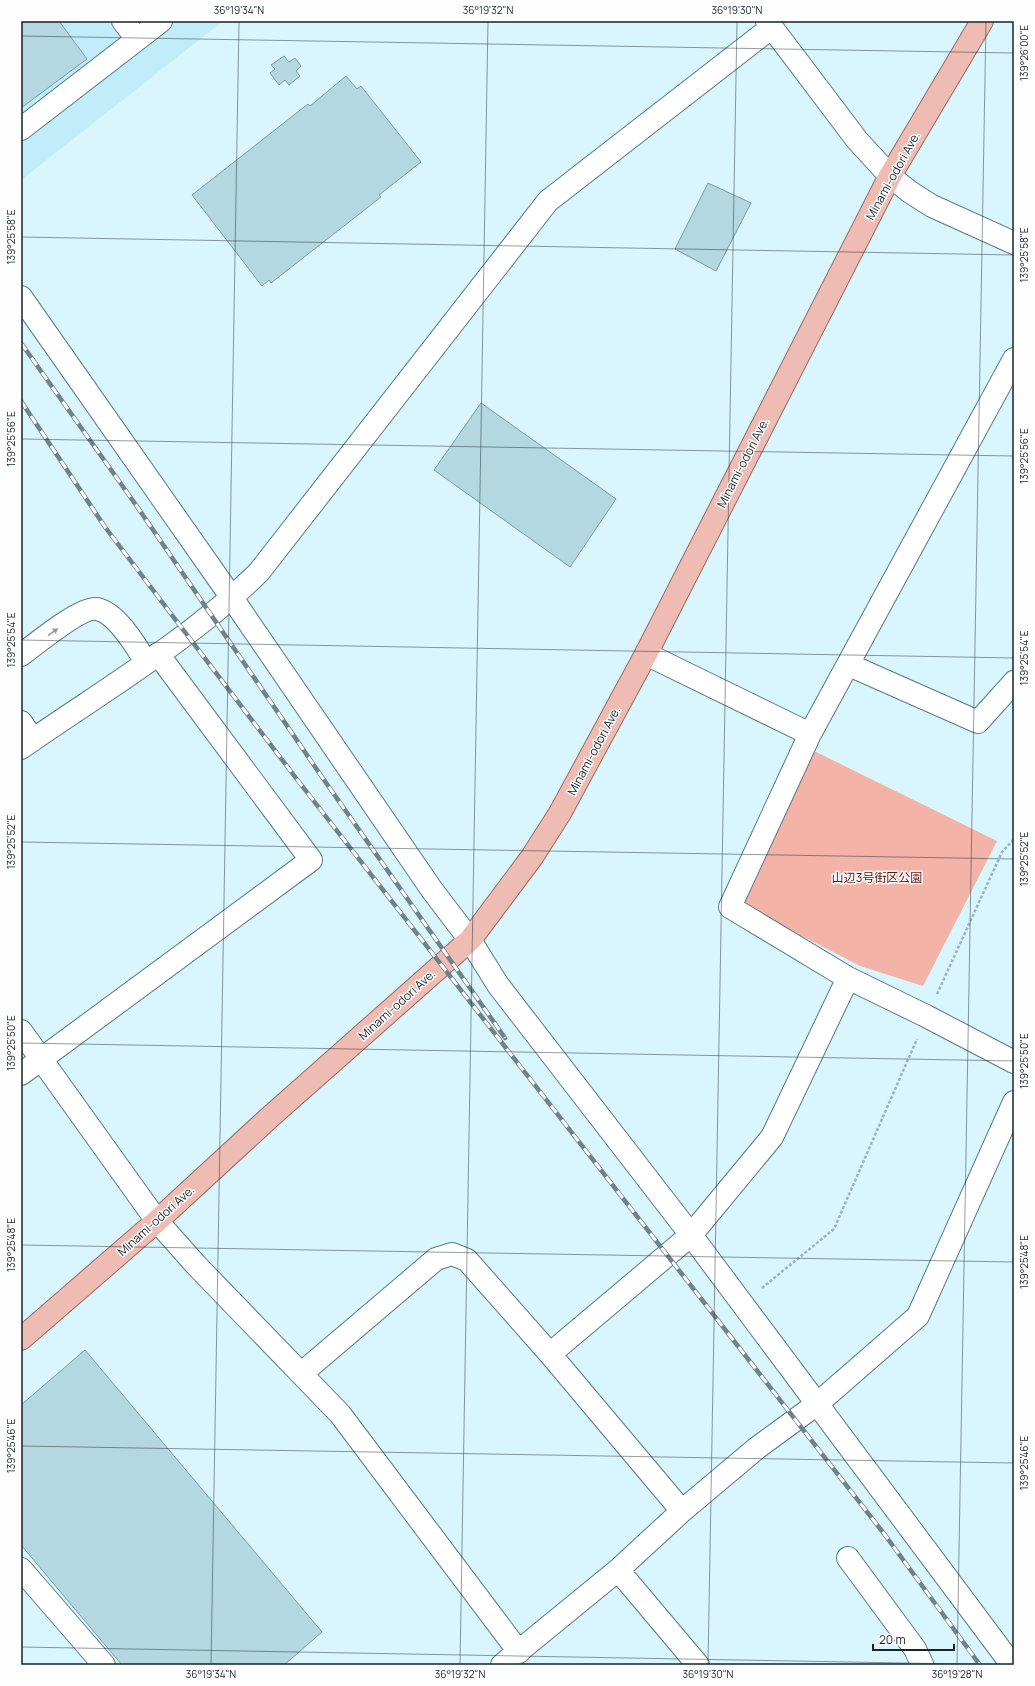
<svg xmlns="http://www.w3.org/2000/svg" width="1035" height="1686" viewBox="0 0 1035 1686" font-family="Manrope,'Noto Sans JP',sans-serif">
  <rect width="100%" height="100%" fill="#d9f5fd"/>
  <path fill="#c0edf9" d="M21,21h202l-202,159z"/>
  <path fill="#f3b3a6" d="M812,750l185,91 -74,145 -63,-20 -117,-61z"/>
  <path fill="#b5d7e1" stroke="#799ba4" d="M21,21h38l28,38 -66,49z
    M284,56l5,6 6,-4 6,8 -5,5 4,5 -11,9 -4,-5 -6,5 -9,-12 5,-4 -4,-4z
    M346,76l11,13 4,-3 60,76 -42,33 2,2 -110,86 -2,-3 -7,6 -70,-91 116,-91 2,2z
    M708,183l43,20 -35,68 -41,-22z
    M481,403l135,96 -46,68 -136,-97z
    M85,1350l237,282 -38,33h-162l-101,-120v-140z"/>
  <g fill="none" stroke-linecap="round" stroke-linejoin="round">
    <g stroke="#597982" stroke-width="24">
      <path id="minor" d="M123,21l14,18
        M767,21l90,119 33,36 20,16 22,14 82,37
        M21,129l140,-108
        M21,297l211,301 200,292 38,50 28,45 193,250 321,430
        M646,654l164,80 -80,173 118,71
        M21,655c14,-10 60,-49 76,-46 20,4 39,37 49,53
        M849,665l129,57 36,-40
        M21,722l12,18
        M810,734l204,-375
        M21,748c80,-56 168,-107 238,-176l289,-371 224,-174
        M21,1031l136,190 39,44 144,149 179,238
        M21,1074l290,-214 -153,-206
        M550,1354l141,-119 81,-98 76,-159 78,38 88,46
        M302,1373l134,-114 16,-5 15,6 83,94 132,157
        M848,1558l67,91 7,15
        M21,1569l83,96
        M618,1570l80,95
        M502,1665l116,-95 64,-59 75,-63 60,-44 101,-88 96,-214"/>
    </g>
    <g stroke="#9b6a62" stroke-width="24">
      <path id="major" d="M21,1339l136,-118 113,-104 200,-177 62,-83 28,-44 86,-159 244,-478 92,-155"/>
    </g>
    <path stroke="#9cb3ba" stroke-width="2.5" stroke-dasharray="3 2" stroke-linecap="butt" d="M937,994l65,-142 12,-13
      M762,1288l72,-59 83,-190"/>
    <use href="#minor" stroke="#fff" stroke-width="22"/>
    <use href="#major" stroke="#eebcb3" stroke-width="22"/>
    <g stroke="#6e8288" stroke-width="4.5">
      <path id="rail" d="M21,343l115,162 186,272 183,261
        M21,401l84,126 194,255 586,753 95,130"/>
    </g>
    <use href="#rail" stroke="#fdfdfd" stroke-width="3" stroke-dasharray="9" stroke-linecap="butt"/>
  </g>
  <defs><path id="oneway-solid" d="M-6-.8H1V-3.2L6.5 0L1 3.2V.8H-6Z"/></defs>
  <use fill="#969c9e" href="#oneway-solid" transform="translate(53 632) rotate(-36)"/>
  <path fill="none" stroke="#162327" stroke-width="1" stroke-opacity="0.45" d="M21,36l993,17M21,237l993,18M21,439l993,17M21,640l993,18M21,842l993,17M21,1043l993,18M21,1245l993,17M21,1446l993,17M21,1647l993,18M211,1665l28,-1644M460,1665l28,-1644M708,1665l29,-1644M957,1665l29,-1644"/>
  <g text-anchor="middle" stroke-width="3" stroke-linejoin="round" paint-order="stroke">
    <g font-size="12" fill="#162327" stroke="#fdfdfd">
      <text transform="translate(893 176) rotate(-61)" y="4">Minami-odori Ave.</text>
      <text transform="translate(743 463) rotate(-63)" y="4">Minami-odori Ave.</text>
      <text transform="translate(594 751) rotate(-62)" y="4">Minami-odori Ave.</text>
      <text transform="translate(397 1005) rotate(-42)" y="4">Minami-odori Ave.</text>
      <text transform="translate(156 1221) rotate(-42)" y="4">Minami-odori Ave.</text>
    </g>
    <g font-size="12" fill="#5b140a" stroke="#fdfdfd">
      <text x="877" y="882">山辺3号街区公園</text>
    </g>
  </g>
  <rect width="1035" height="1686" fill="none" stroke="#fdfdfd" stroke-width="44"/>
  <path d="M873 1644v6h81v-6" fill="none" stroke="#162327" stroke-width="2"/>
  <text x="879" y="1644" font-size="12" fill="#162327" stroke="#fdfdfd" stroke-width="3" paint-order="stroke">20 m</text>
  <rect x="22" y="22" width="991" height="1642" fill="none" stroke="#162327" stroke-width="1.5"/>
  <g font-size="10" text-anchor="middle" fill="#162327">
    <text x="239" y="14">36°19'34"N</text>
    <text x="488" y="14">36°19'32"N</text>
    <text x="737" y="14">36°19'30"N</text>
    <text transform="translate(1024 53) rotate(-90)" y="4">139°26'00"E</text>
    <text transform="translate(11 237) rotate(-90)" y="4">139°25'58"E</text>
    <text transform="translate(1024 255) rotate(-90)" y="4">139°25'58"E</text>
    <text transform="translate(11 439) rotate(-90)" y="4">139°25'56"E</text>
    <text transform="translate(1024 456) rotate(-90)" y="4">139°25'56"E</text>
    <text transform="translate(11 640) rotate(-90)" y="4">139°25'54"E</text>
    <text transform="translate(1024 658) rotate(-90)" y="4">139°25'54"E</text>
    <text transform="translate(11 842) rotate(-90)" y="4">139°25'52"E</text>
    <text transform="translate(1024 859) rotate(-90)" y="4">139°25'52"E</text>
    <text transform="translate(11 1043) rotate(-90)" y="4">139°25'50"E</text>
    <text transform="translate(1024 1061) rotate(-90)" y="4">139°25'50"E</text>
    <text transform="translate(11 1245) rotate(-90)" y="4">139°25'48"E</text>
    <text transform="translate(1024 1262) rotate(-90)" y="4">139°25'48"E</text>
    <text transform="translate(11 1446) rotate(-90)" y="4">139°25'46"E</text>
    <text transform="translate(1024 1463) rotate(-90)" y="4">139°25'46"E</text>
    <text x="211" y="1678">36°19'34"N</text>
    <text x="460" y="1678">36°19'32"N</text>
    <text x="708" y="1678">36°19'30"N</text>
    <text x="957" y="1678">36°19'28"N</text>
  </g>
</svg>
